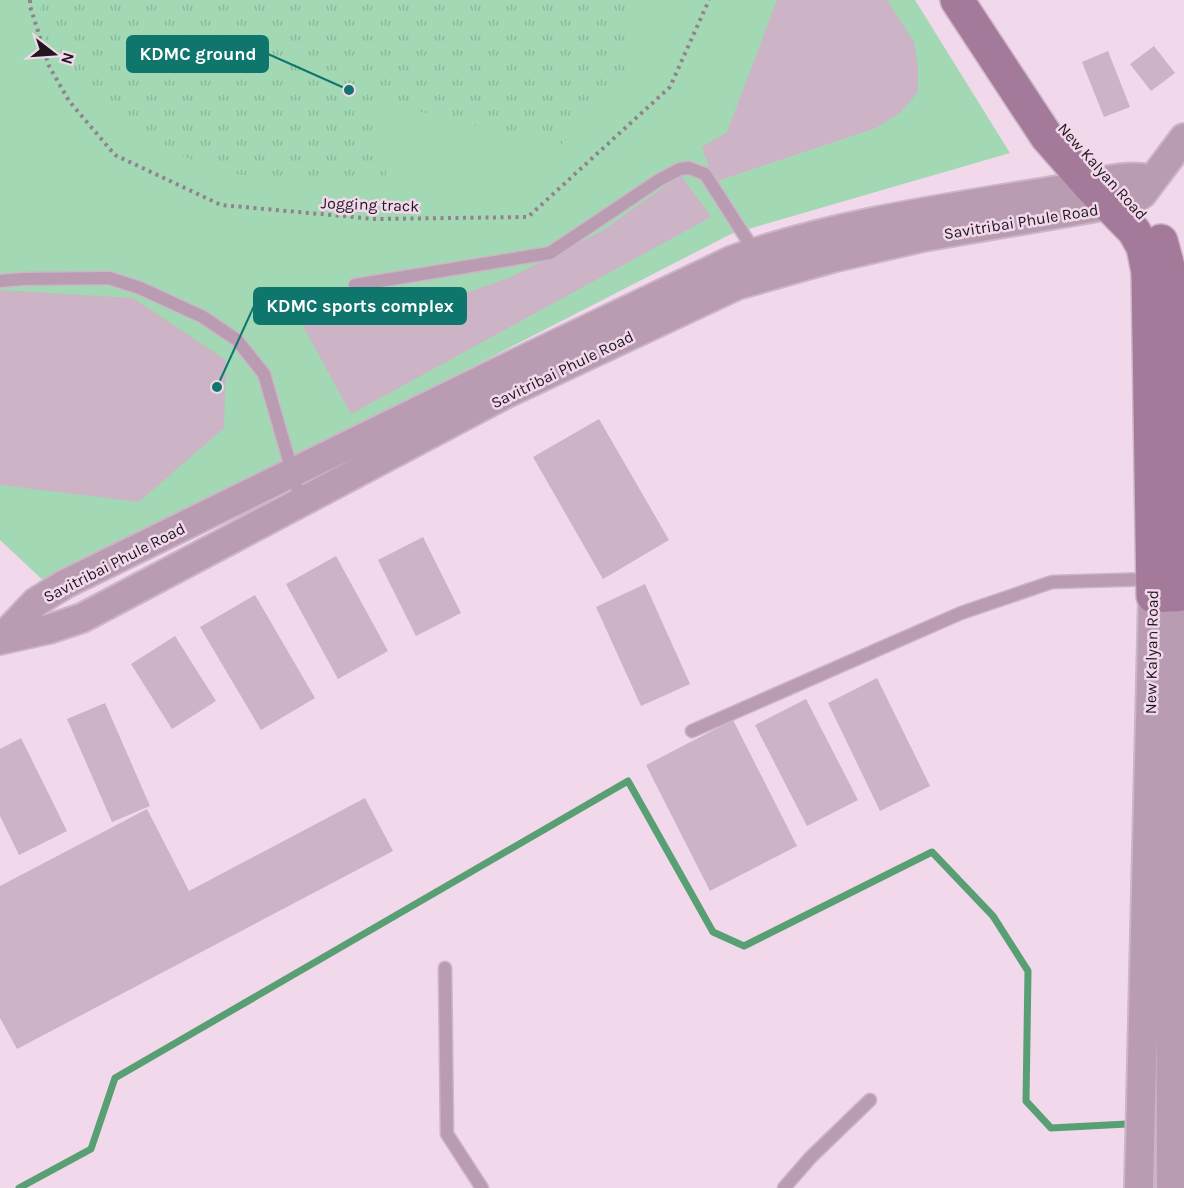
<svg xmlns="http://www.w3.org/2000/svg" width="1184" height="1188" viewBox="0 0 1184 1188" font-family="Karla,sans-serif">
  <defs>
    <pattern id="park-tufts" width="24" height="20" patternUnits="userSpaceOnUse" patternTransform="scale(1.5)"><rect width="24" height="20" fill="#a2d9b4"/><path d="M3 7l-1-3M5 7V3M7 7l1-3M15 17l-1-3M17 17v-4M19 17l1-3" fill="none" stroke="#8bba9a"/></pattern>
  </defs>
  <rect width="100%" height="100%" fill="#f2d8eb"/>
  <path fill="#a2d9b4" d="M0,0h915l95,153 -279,81 -683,351 -48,-45z"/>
  <path fill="url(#park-tufts)" d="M39,0h597l-13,81 -64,66 -185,-47 13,80 -91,4 -66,-11 -69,-24 -44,-36 -68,-47z"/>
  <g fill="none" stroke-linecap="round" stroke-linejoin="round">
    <path stroke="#589f73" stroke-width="7" d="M19,1188l72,-39 24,-71 513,-297 85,151 31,14 188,-94 61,64 35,55 -2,130 25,27 76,-4"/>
  </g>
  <path fill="#ccb3c5" d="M777,0h110l27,42 4,26v24l-18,21 -24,15 -162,54 -12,-35 25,-15z
    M1154,46l21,27 -24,18 -21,-27z
    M1108,51l22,56 -26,10 -22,-55z
    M681,175l30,42 -360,197 -48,-88 69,-31 6,14 21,-10 3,8 17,-9 2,6 45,-11 45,-16 91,-46z
    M0,290l133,8 93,62 -2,68 -85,74 -139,-17z
    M599,419l70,121 -66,39 -70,-122z
    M423,537l38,76 -45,23 -38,-76z
    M336,556l52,95 -50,28 -52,-95z
    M645,584l45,100 -49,22 -45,-99z
    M255,595l60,103 -54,32 -61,-103z
    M175,636l41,65 -44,28 -41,-65z
    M877,678l53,108 -50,25 -52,-108z
    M806,699l52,101 -51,26 -52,-101z
    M105,703l45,103 -38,16 -45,-103z
    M733,720l64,126 -87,45 -64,-126z
    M21,738l46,93 -48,24 -19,-39v-67z
    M365,798l28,53 -376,198 -17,-31v-132l147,-77 42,82z"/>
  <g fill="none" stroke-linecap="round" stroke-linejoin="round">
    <g stroke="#ccb5c6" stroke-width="15">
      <path id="service" d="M0,281l23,-2 86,-1 31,10 63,29 34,23 27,34 37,128
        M355,285l195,-32 109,-73 21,-11 9,-1 16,6 50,78
        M692,731l269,-118 91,-31 101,-3
        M445,968l2,166 35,54
        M784,1188l26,-30 60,-58"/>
    </g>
    <g stroke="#ccb5c6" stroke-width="32">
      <path id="tertiary" d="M0,640l49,-11 33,-11 425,-225 230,-108 95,-27 91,-21 209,-36 10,-7 42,-56
        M0,640l36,-38 29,-18 439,-215 229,-109c104,-37 216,-52 325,-70 28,-4 67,-18 94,-10
        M1139,1188l14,-592
        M1171,1188l-1,-343 6,-250"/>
    </g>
    <g stroke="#ccb5c6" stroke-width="36">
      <path id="secondary" d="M957,0l90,137 42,48 45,46 9,16 5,25 5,324 31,-2
        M1161,241l10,37 5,317"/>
    </g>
    <path stroke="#93818f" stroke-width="4" stroke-dasharray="3 4.5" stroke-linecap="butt" d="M30,0v6l19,60 20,35 46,54 106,50 154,14 153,-2 142,-130 39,-87"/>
    <use href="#service" stroke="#b99cb1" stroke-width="12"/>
    <use href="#tertiary" stroke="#b99cb1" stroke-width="28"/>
    <use href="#secondary" stroke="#a37a99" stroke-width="33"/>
  </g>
  <g text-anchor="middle" stroke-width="5" stroke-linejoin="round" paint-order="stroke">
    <g font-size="16" fill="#20171e" stroke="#f2d8eb">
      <text transform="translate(1103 171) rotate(48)" y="6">New Kalyan Road</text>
      <text transform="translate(370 204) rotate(2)" y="6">Jogging track</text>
      <text transform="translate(1021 221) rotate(-9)" y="6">Savitribai Phule Road</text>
      <text transform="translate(562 369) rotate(-26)" y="6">Savitribai Phule Road</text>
      <text transform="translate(114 562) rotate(-27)" y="6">Savitribai Phule Road</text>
      <text transform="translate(1151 652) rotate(-89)" y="6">New Kalyan Road</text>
    </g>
  </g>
  <path fill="none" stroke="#0f766e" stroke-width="2" d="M349 90L268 54M217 387L254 306"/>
  <g fill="#0f766e" stroke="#f2d8eb" stroke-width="2">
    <circle cx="349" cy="90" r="6"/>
    <circle cx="217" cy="387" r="6"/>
  </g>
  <g fill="#0f766e" stroke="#0f766e" stroke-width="2">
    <rect x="127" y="36" width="141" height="36" rx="6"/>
    <rect x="254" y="288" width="212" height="36" rx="6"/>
  </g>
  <g font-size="18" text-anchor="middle" font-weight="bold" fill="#fff">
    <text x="198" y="60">KDMC ground</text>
    <text x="360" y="312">KDMC sports complex</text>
  </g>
  <g transform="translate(54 54) rotate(107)" stroke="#f2d8eb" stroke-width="4.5" paint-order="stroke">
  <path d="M0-4.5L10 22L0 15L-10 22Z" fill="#20171e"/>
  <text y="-9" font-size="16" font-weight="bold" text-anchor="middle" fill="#20171e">N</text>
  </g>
</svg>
